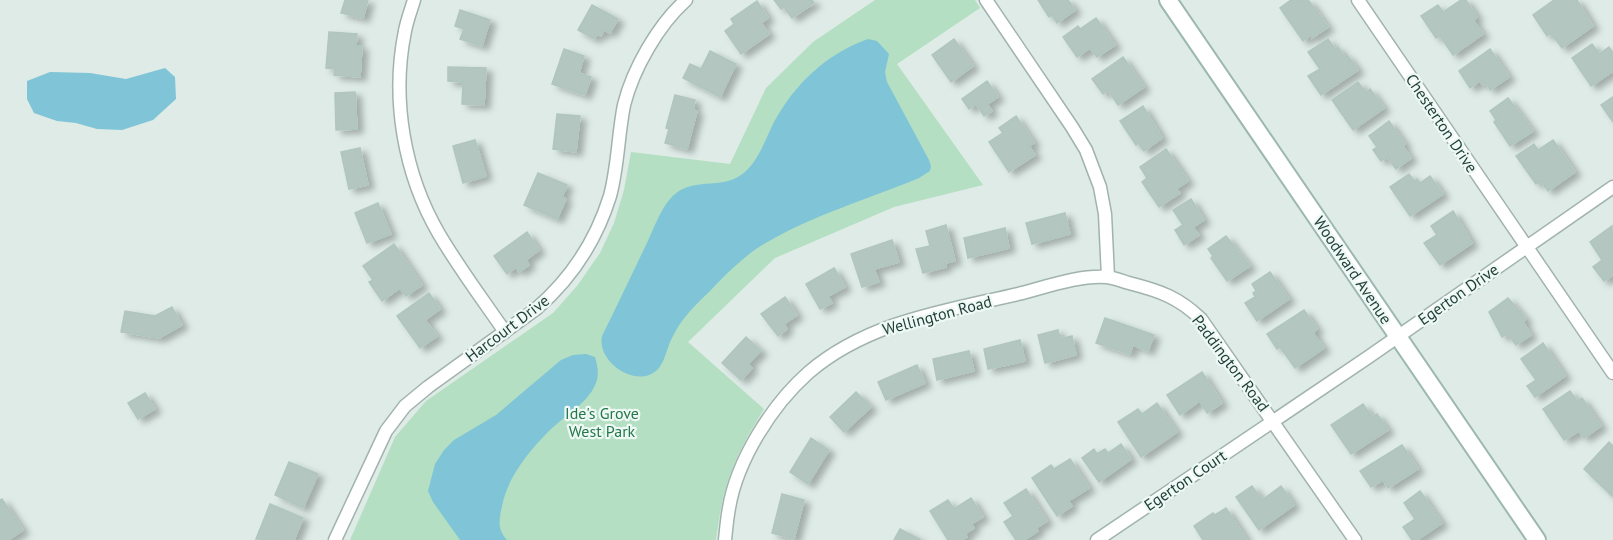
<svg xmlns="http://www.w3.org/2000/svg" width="1613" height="540" viewBox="0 0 1613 540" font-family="'PT Sans',sans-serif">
  <defs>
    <filter id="shadow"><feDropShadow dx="6" dy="4" stdDeviation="3" flood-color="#0004"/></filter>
  </defs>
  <rect width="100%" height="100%" fill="#deebe6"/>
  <path fill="#b4dfc2" d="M875,0h100l5,8 -83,56 86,121 -89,22 -119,51 -87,84 76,67c-30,48 -41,75 -48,131h-366l45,-103 31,-36 127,-88 24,-27 23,-33 14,-30 10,-33 7,-38 99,12 36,-76 47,-46z"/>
  <path fill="#7fc4d7" d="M868,39l9,2 12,13 -4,18 2,10 42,78 2,6 -1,5 -11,7c-51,21 -108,38 -155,66 -18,10 -41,33 -55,48 -14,13 -29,28 -37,46 -7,13 -7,31 -23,37 -20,8 -52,-15 -47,-39 15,-30 29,-60 44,-91 8,-16 15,-39 29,-51 21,-18 51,-2 72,-24 13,-13 19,-32 27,-48 21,-38 52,-68 94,-83z
    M165,68l10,9 1,22 -23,21 -31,10 -25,-1 -21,-6 -19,-2 -23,-8 -7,-14v-18l23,-9 40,1 36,6z
    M586,354l9,3c2,7 4,15 2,23 -6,21 -31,35 -47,50 -21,21 -42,46 -48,76 -3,14 -5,23 5,34h-47l-27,-38 -5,-11 7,-27 9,-14 10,-10 42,-25 65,-55 12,-5z"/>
  <path fill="#b3c6bf" stroke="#b0c6be" stroke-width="1.5" filter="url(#shadow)" d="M345,0h23l-5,18 -22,-5z
    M774,0h38l2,3 -22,15 -8,-11 -3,2z
    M1038,0h30l7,10 -18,13 -5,-8 -3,2z
    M1291,0l18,1 19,26 -16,11 -1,-3 -8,6 -23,-33z
    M1461,0h5l11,17 -4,3 10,14 -30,21 -13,-19 -4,2 -15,-22 17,-11 5,7z
    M1554,0h23l16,26 -31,22 -11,-15 -4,3 -14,-21z
    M757,1l11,17 -7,5 8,11 -28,20 -16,-23 9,-7 -3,-5z
    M592,5l26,14 -8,14 -6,-3 -3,6 -4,-2 -3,5 -16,-9z
    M460,10l30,10 -8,26 -22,-7 4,-10 -9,-3z
    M1096,18l19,27 -18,12 -7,-9 -13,9 -14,-20 15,-11 2,3z
    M329,32l28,2 -1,12h6l-2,31 -26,-2 1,-6 -9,-1z
    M954,39l19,27 -22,16 -19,-27z
    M1328,39l7,10 3,-2 6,10 3,-2 11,15 -37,25 -13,-19 12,-7 -12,-17z
    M1592,44l7,10 10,-7 4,6v18l-22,15 -19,-28z
    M564,49l20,7 -5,17 12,4 -6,18 -33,-11z
    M1490,49l19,28 -19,13 -4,-7 -3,2 -3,-4 -10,7 -11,-17z
    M710,51l26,13 -16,33 -37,-19 7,-14 11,5z
    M1123,57l21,30 -26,18 -10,-15 -5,4 -11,-15z
    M448,67l38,1 -2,37 -22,-1 1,-22 -15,-1z
    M987,81l11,16 -11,7 5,7 -8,5 -8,-12 -7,5 -7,-10z
    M1358,82l8,11 4,-4 14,19 -31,22 -21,-30z
    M355,92l2,37 -21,1 -1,-37z
    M675,95l20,5 -2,10 4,1 -10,38 -22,-6 4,-14 -3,-1z
    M1613,97v25l-12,-17z
    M1508,98l25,33 -23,15 -16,-24 2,-2 -6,-9z
    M1143,106l19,32 -18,13 -6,-8 -2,2 -16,-24z
    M557,114l23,2 -4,36 -23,-3z
    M1016,116l18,27 -5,3 6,9 -26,17 -20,-30 14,-9 -4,-5z
    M1389,121l16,23 -3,1 9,13 -15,11 -9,-12 -6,4 -8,-11 4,-3 -8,-11z
    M475,140l11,36 -23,7 -10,-37z
    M1553,140l22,32 -27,19 -7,-10 -5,3 -20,-28 18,-12 4,6z
    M360,148l8,37 -19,4 -8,-37z
    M1166,149l22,32 -12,8 4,4 -21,14 -17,-25 5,-4 -7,-11z
    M538,173l29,12 -5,12 4,2 -9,20 -33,-14z
    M1409,174l5,7 3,-2 3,4 10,-7 13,18 -33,22 -20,-29z
    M1191,199l13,21 -11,7 6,8 -15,10 -9,-15 8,-5 -10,-15z
    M378,203l13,31 -24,9 -12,-30z
    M1453,211l19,32 -32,22 -16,-22 13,-8 -6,-9z
    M1065,213l5,21 -38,10 -6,-21z
    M946,225l9,36 -10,2 1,4 -23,6 -7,-24 14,-3 -4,-15z
    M1612,226l1,49 -9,6 -11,-14 9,-7 -12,-18z
    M1005,228l4,20 -41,10 -4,-20z
    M527,232l12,18 -13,10 3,5 -10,7 -3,-5 -9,7 -13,-18z
    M1226,236l24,30 -23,15 -16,-23 2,-2 -5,-7z
    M892,240l7,22 -25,7 5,13 -17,5 -11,-33z
    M394,244l28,41 -16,11 -6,-8 -18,13 -13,-19 4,-2 -10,-14z
    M834,268l11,19 -17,9 4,7 -12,6 -14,-25z
    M1270,272l19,27 -32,22 -12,-18 10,-6 -2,-4 3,-2 -4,-7z
    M429,293l11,16 -15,11 12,16 -17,12 -23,-32z
    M785,297l12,18 -13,9 3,5 -9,7 -17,-22z
    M1508,298l18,21 -3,3 8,13 -15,10 -8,-11 -6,3 -13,-25z
    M172,307l10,18 -23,13 -38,-6 4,-21 30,5z
    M1304,310l13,19 -4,4 11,15 -29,20 -15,-21 -3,2 -10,-15z
    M1105,318l49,17 -6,16 -15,-6 -3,9 -34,-11z
    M1058,330l2,9 12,-3 4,19 -31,8 -7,-28z
    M746,337l15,14 -13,13 4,4 -11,12 -19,-17z
    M1020,340l5,21 -37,8 -4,-20z
    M1543,343l22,33 -30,21 -8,-11 9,-6 -15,-21z
    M969,351l5,20 -37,9 -4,-21z
    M917,365l8,18 -39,17 -8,-18z
    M1202,372l20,31 -15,10 -7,-12 -20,14 -13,-20z
    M1570,391l7,10 5,-3 19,28 -17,12 -5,-7 -15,9 -21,-31z
    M856,392l15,15 -27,25 -14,-15z
    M145,393l10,16 -17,10 -10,-16z
    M1157,403l20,29 -36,25 -23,-35 20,-13 4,5z
    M1363,404l9,13 5,-3 11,16 -37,24 -20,-29z
    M811,438l18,12 -21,34 -18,-12z
    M1609,442l4,4 -1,50 -28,-27z
    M1121,444l10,15 -32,23 -17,-24 12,-9 3,5 8,-5 3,4z
    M1402,445l16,24 -30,19 -5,-8 -12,7 -11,-16z
    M1070,459l19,29 -21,13 4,5 -15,10 -25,-38 19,-13 3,4z
    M289,462l29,12 -15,34 -28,-13z
    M1252,486l10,14 19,-14 13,19 -35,25 -23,-33z
    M1026,489l21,32 -11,7 2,3 -14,9h-8l-12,-18 9,-6 -9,-13z
    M1420,491l22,32 -25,17h-5l-9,-13 12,-8 -11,-16z
    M782,494l22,6 -10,39 -22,-6z
    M971,498l12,19 -12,7 3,4 -9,6 2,3 -5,3h-14l-18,-29 18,-11 6,9z
    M2,499l21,31 -15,10h-8v-40z
    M270,504l33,14 -9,22 -38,-1z
    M1226,508l21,32h-44l-9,-14 19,-13 2,2z
    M900,529l21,11h-27z"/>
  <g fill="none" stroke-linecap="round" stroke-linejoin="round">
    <g stroke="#a1b3ae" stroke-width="15">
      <path id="street" d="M414,0c-3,10 -7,20 -9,31 -14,68 -1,143 34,203 20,34 44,66 66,98
        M986,0l86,127 14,23 14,37 5,27 3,63
        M1358,0l255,373
        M335,540l51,-109 19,-25 23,-19 108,-78c36,-31 60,-68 74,-113 8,-29 8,-61 14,-91 9,-36 34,-80 62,-105
        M725,540c1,-10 2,-21 4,-32 8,-48 43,-103 79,-135 59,-51 137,-62 210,-79 28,-7 60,-19 89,-17 8,1 15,4 22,6 31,8 49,14 72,36l154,221
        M1097,540l270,-182 246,-171"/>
    </g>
    <g stroke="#9cb8b0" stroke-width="20">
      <path id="secondary" d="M1168,0l369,540"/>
    </g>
    <use href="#street" stroke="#fff" stroke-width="12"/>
    <use href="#secondary" stroke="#fff" stroke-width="16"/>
  </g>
  <g text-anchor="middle" stroke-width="4.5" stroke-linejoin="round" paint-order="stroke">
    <g font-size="16" fill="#1e3d36" stroke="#eef8f4">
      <text transform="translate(1442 123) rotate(56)" y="6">Chesterton Drive</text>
      <text transform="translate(1353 270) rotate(56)" y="6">Woodward Avenue</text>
      <text transform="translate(1458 294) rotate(-35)" y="6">Egerton Drive</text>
      <text transform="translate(937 315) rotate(-15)" y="6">Wellington Road</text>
      <text transform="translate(507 328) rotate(-37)" y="6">Harcourt Drive</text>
      <text transform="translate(1231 363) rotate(53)" y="6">Paddington Road</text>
      <text transform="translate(1185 480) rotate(-34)" y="6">Egerton Court</text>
    </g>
    <g font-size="16" fill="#247849" stroke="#eef8f4">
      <text x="602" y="419">Ide's Grove<tspan x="602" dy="18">West Park</tspan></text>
    </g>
  </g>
</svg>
